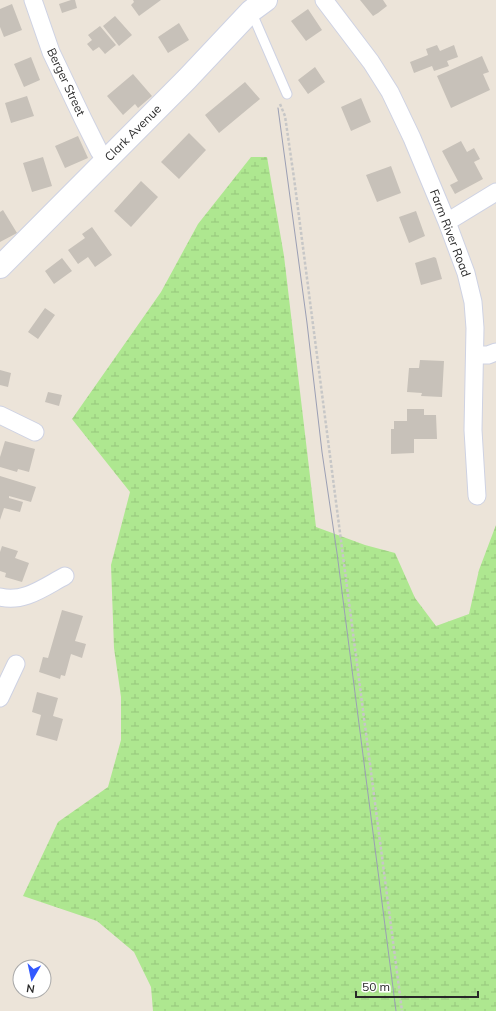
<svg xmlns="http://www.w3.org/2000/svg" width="496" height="1011" viewBox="0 0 496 1011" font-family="Mulish,sans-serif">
  <defs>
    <pattern id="wetland-marsh" width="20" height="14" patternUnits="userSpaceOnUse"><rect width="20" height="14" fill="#aee790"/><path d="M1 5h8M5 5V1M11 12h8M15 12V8" fill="none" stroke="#96c67c"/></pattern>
  </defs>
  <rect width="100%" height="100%" fill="#ece4d9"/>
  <path fill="url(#wetland-marsh)" d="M251,157h16l17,99 32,271 49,18 30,8 20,45 21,28 33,-12 10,-44 17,-45v486h-343l-2,-24 -17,-35 -37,-31 -74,-25 35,-74 50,-35 13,-47v-43l-7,-49 -3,-83 19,-73 -58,-73 89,-127 37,-68z"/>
  <path fill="#c7c1b9" d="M71,0h4l2,8 -15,5 -3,-9z
    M133,0h28l-22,16 -8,-11 3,-3z
    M360,0h23l4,6 -9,7 -5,3z
    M12,4l10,26 -18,7 -4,-10v-18z
    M308,9l14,21 -16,11 -15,-20z
    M115,16l17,19 -13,11 -16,-20z
    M179,23l10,17 -21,13 -10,-16z
    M100,26l16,19 -11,9 -6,-7 -6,4 -6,-7 5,-4 -4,-5z
    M437,45l3,6 14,-6 4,12 -11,4 2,5 -15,5 -2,-5 -18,7 -4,-11 18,-7 -2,-6z
    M482,56l7,16 -6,2 7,16 -39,18 -14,-32z
    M31,57l9,23 -16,7 -10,-23z
    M315,67l10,15 -17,12 -10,-14z
    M133,74l19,22 -14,12 -3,-4 -12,11 -16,-19z
    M245,82l15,17 -41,34 -14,-18z
    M27,96l7,20 -23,7 -6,-20z
    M361,98l10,24 -20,9 -10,-24z
    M189,133l17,17 -27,29 -18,-17z
    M78,136l10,22 -23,10 -10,-22z
    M461,141l6,11 7,-4 6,11 -6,3 9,17 -28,15 -5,-9 8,-4 -16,-30z
    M43,157l9,29 -20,6 -9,-29z
    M391,166l10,27 -24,9 -11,-27z
    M141,181l17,16 -27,30 -17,-16z
    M3,210l14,23 -17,9v-30z
    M416,211l9,25 -16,7 -10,-26z
    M92,227l20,28 -17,12 -7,-10 -10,7 -10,-14 17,-12 -3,-4z
    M434,257l2,1 6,21 -21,6 -6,-22z
    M62,258l10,13 -18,13 -9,-13z
    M45,308l10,7 -17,24 -10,-7z
    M420,360l24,1 -2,36 -21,-1 1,-3 -15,-1 2,-24h10z
    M0,370l11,3 -3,14 -8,-2z
    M48,392l14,3 -3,11 -14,-4z
    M407,409h17v6h12l1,24h-23v14l-23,1v-25h3v-8h13z
    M5,441l30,8 -6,23 -11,-3 -1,3 -17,-5v-10z
    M0,476l36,11 -5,15 -22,-6v2l14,4 -3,10 -16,-4 -4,12z
    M2,546l16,5 -3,7 14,5 -7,19 -17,-5 1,-4 -6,-2v-19z
    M62,610l21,6 -8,25 11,3 -4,14 -11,-4 -6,22 -4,-1 -1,4 -21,-7 4,-15 5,1z
    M37,692l21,6 -5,18 10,3 -6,22 -21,-6 5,-20 -9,-3z"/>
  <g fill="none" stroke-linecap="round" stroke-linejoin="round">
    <g stroke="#ced2e3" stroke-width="11">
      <path id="service" d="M251,11l36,83"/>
    </g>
    <g stroke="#ced2e3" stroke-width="19">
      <path id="minor" d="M33,0l18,52 32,67 16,32 7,10
        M324,0l47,62 19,30 22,46 35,84 19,51 7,29 2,26 -2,102 4,66
        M447,222l49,-30
        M475,355h13l8,-3
        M0,415l35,17
        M0,597c24,6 44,-10 65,-21
        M0,698l16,-34"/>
    </g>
    <g stroke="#ced2e3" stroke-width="24">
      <path id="tertiary" d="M0,267l187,-188 64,-68 15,-11"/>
    </g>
    <path stroke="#c7c7c7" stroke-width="2.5" stroke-dasharray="3 2" stroke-linecap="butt" d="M280,104l5,12 9,62 108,833"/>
    <use href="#service" stroke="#fff" stroke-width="9"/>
    <use href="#minor" stroke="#fff" stroke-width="17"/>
    <use href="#tertiary" stroke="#fff" stroke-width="22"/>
    <path stroke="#9b9fb4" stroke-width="1" d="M278,108l29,215 15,129 15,101 59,458"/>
  </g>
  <g text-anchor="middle" stroke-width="4" stroke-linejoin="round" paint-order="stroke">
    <g font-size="12" fill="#282828" stroke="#fff">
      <text transform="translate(66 82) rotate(65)" y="4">Berger Street</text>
      <text transform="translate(133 133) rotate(-45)" y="4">Clark Avenue</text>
      <text transform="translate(450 233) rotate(69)" y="4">Farm River Road</text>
    </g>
  </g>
  <g transform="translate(32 979) rotate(189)"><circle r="19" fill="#ffffff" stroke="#a9a9a9"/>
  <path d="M0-3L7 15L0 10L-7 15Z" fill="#3359ff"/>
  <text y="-6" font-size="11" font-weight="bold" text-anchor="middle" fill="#282828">N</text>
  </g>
  <path d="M356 991v6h122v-6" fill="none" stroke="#282828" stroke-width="2"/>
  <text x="362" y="991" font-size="12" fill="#282828" stroke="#ffffff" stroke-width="3" paint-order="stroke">50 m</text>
</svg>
